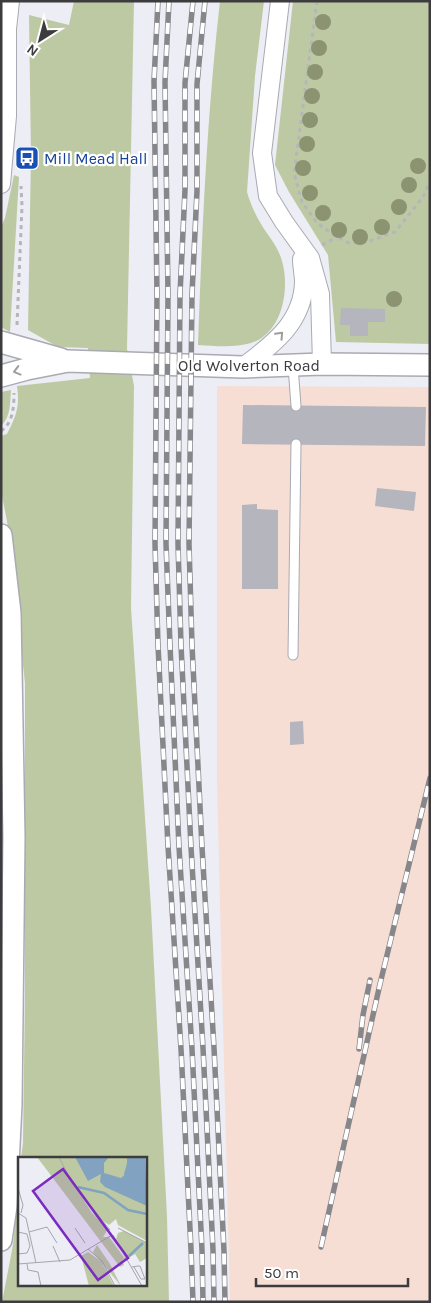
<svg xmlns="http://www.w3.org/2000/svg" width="431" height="1303" viewBox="0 0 431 1303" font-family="Karla,sans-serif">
  <rect width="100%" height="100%" fill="#ecedf5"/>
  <path fill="#f6ded4" d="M217,386l213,1v915h-200l-13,-519z"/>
  <path fill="#bdc9a2" d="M74,1h60l-7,348 7,37 -3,222 20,300 16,309 2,85h-167l11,-57 6,-61v100h126v-126h-124l2,-15 2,-147v-313l-18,-162 -6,-30v-55l6,-2c9,-18 13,-27 10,-48l73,-8 -2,-30 -30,-1 -30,-17 3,-174 -2,-141 40,10z
    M220,1h44l-9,75 -8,116c3,11 8,22 14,32 7,12 17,22 21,37 8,27 1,72 -31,82 -17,5 -35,3 -53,2 4,-115 9,-230 22,-344z
    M293,1h137v343l-94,-2 -8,-87 -39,-63 -14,-27z
    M14,175l5,2 -9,155 -9,-5v-100l4,-9z
    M11,390c-1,12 0,27 -10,36v-34z"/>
  <path fill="#b4b5bd" d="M341,308l44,1v13h-17v14h-18v-11h-10z
    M243,405l183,2 -1,39 -183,-2z
    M377,488l39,4 -2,19 -39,-5z
    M257,504v5l21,1v79h-36v-84z
    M303,721l1,23 -14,1v-23z"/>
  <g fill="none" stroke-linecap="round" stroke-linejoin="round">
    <g stroke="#a9aab2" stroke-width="11">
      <path id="service" d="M293,366l3,40
        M293,655l3,-211"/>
    </g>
    <g stroke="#a9aab2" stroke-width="20">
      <path id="minor" d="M280,1l-18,152 6,43 16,26 26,36 10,36 2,70
        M1,184l6,-68v-87l3,-28
        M243,367c29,-22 60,-44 61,-85 0,-7 -2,-15 -2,-23"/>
    </g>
    <g stroke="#a9aab2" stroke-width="24">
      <path id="tertiary" d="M1,342l60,17
        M1,376l26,-7 41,-8 175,6 79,-3 108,1
        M1,535l9,78 4,224 -3,267 -5,102 -5,34"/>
    </g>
    <path stroke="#b5b6bc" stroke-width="3" stroke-dasharray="4 4" stroke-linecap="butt" d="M317,1l-23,172 8,29 15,21 20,14 12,6 18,-1 28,-10 28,-35 7,-15
      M322,245l15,-8
      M17,325l5,-119 -1,-20
      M1,431c12,-8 13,-24 13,-38"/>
    <use href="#service" stroke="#fff" stroke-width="9"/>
    <use href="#minor" stroke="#fff" stroke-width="18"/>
    <use href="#tertiary" stroke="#fff" stroke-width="21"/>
    <g stroke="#86868b" stroke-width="5.5">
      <path id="rail" d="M158,1l-4,80 3,213 -2,250 3,101 10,201 13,203 10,200 2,53
        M169,1l-4,81 3,212 -2,250 4,101 9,202 13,202 10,201 1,52
        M193,1l-8,82v107l-5,104 -2,250 3,101 10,202 12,201 10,202 1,52
        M205,1l-8,83v107l-5,103 -3,250 3,101 10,202 12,201 10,203 1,51
        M359,1049l4,-34 7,-35
        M321,1247l59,-263 50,-206"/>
    </g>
    <use href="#rail" stroke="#fff" stroke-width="4" stroke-dasharray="11" stroke-linecap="butt"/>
  </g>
  <g fill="#8b9371">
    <circle cx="323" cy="22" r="8"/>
    <circle cx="319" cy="48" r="8"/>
    <circle cx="315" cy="72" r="8"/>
    <circle cx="312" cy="96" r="8"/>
    <circle cx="310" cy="120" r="8"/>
    <circle cx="307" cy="144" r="8"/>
    <circle cx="418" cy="166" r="8"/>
    <circle cx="303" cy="168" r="8"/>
    <circle cx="409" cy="185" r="8"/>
    <circle cx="310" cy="193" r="8"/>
    <circle cx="399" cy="207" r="8"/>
    <circle cx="323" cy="213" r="8"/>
    <circle cx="382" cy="227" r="8"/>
    <circle cx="339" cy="230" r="8"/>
    <circle cx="360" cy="237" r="8"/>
    <circle cx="394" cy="299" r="8"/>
  </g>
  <defs><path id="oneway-chevron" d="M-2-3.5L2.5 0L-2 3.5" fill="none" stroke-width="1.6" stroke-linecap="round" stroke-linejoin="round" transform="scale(1.25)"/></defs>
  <g stroke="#9e9e9f">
    <use href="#oneway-chevron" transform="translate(280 335) rotate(-47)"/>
    <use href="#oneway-chevron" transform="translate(17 371) rotate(165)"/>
  </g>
  <defs>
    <g id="bus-square" transform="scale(1.25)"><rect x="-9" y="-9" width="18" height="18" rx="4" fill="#1a4fb4" stroke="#fff"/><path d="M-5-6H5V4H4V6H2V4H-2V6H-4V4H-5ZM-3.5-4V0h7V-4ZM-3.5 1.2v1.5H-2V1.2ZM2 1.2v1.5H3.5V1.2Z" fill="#fff"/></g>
  </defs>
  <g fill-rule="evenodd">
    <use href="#bus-square" x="27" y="158"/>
  </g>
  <g text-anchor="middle" stroke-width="4.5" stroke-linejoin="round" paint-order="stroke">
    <g font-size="16" fill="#164399" stroke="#fff" text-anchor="start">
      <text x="44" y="164">Mill Mead Hall</text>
    </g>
    <g font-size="16" fill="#3c3c3f" stroke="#fff">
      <text x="249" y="371">Old Wolverton Road</text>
    </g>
  </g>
  <g transform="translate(18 1157)">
    <rect width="129" height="129" fill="#ecedf5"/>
    <path d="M19,0h110v84l-29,-16 -2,-6 -7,6 -14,-10 -33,-49 30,47 16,16 -5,8h6l16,22 -3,1 2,5 -4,2zM106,74l23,12v15l-7,4 -5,-8 -8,5 -11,-20 2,-6zM79,88l13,19 11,22 -28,-34zM70,95l13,9 13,25h-25l-8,-30z" fill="#bdc9a2"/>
    <path d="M57,0h34l-5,6v10l17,5 6,-5v-16h18l2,49 -42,-19 -5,-5 1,-8 -13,7z" fill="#81a3c1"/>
    <path fill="none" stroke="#81a3c1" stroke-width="2.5" d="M107,18l5,-18M60,30l26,6 24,17 19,4M111,99l14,-13"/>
    <path fill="none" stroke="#a6a6ac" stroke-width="1" d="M41,0l13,26 38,47M0,31l5,17 -2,8M0,56l8,5 10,45M57,71l10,15M100,71l29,15M0,75l9,2 3,12 -3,7 -9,1M11,75l18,-5 10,16M95,78l29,51M35,89l7,16M70,92l14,12 13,25M0,107l52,-4 42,-25M9,107l1,6 10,2 3,14M114,110l6,-1h2l5,13h-4l-7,-12"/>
    <path fill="#7b2cbf" fill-opacity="0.15" stroke="#7b2cbf" stroke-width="2.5" d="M45,12l65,89 -30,22 -65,-89z"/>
    <rect width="129" height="129" fill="none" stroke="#3c3c3f" stroke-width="2.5"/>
  </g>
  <rect width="431" height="1303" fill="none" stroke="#3c3c3f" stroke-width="5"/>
  <g transform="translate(40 40) rotate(216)" stroke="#ffffff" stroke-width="4" paint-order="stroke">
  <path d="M0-4L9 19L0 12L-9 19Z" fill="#3c3c3f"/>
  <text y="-8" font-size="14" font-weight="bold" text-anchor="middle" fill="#3c3c3f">N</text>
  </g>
  <path d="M256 1278v8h152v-8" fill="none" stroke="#3c3c3f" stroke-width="2.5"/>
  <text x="264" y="1278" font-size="15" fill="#3c3c3f" stroke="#ffffff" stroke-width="4" paint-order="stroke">50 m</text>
</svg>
